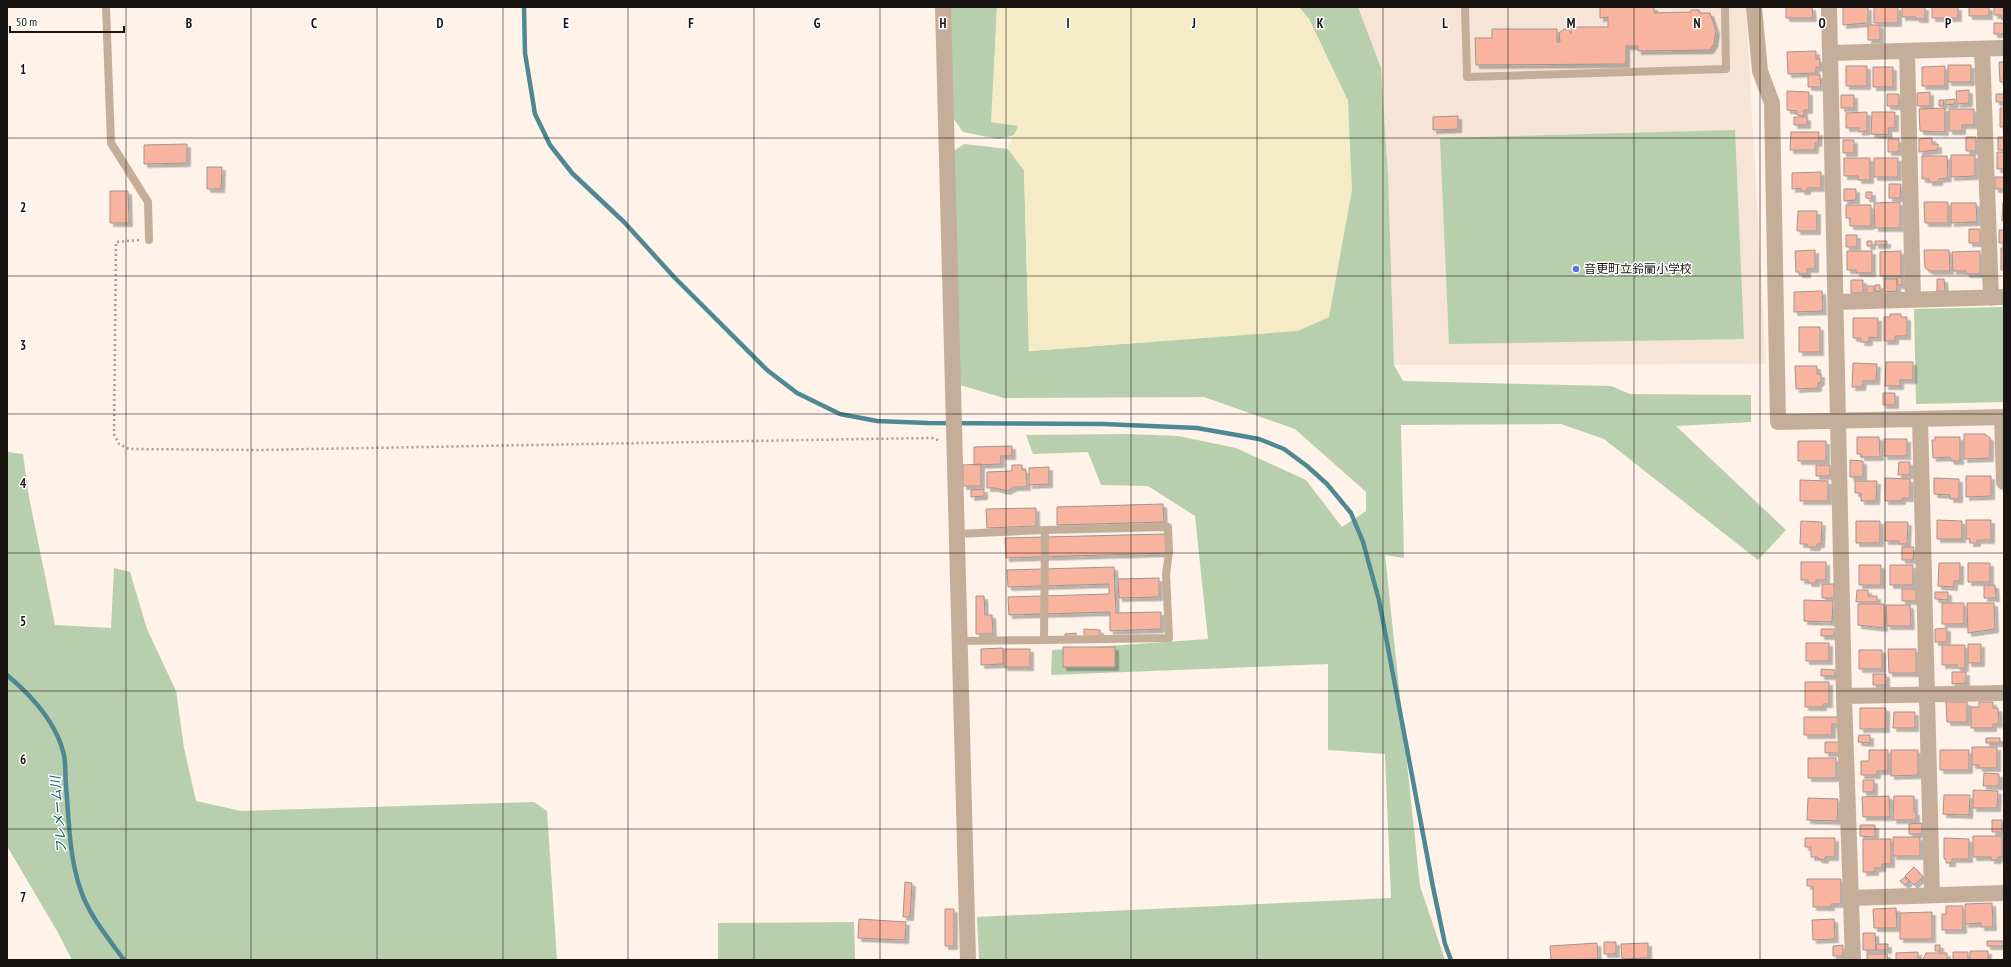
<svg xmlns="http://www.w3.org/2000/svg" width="2011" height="967" viewBox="0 0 2011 967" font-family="'PT Sans Narrow','Noto Sans JP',sans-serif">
  <defs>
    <filter id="shadow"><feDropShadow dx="3.5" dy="3.5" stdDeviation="0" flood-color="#0004"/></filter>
  </defs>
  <rect width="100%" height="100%" fill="#fef2e9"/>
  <path fill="#f6e4d6" d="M1358,7h388l20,357 -372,1 -6,-190 -7,-107z"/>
  <path fill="#b7cfad" d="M949,7h48l-5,115 27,4 -4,9 -17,4 -35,-7 -12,-17z
    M1299,7h59l23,61 7,107 6,190 9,16 208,5 19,8 121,1v27l-75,4 110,104 -28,30 -154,-121 -43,-15 -160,1 3,133 -19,-3 35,331 25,74h-466l-2,-43 414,-19 -6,-144 -57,-4v-86l-277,11 1,-25 156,-11 -13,-123 -47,-30 -47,-1 -13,-33 -55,2 -7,-19 101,-1 51,2 58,12 70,32 36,47 24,-16v-19l-71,-63 -91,-32 -200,1 -44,-13 -6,-234 10,-7 44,5 16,21 5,181 119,-9 200,-241 -39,-82z
    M1735,130l9,209 -295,5 -9,-206z
    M2004,307v95l-88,2 -2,-95z
    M7,452l16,2 6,43 26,128 56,3 3,-60 16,4 17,57 29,62 8,57 12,53 45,10 293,-9 13,9 10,149h-485l-15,-29 -50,-85z
    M854,922l1,38h-137v-37z"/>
  <path fill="#f5ebc6" d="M997,7h302l10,12 39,82 4,89 -23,127 -31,14 -269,20 -5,-181 -16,-21 10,-23 -27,-4z"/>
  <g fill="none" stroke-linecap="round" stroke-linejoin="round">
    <path stroke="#4e8993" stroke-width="4.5" d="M524,7l1,46 10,61 15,31 22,28 52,49 50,55 93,93 30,23 43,21 37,7 51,2 175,1 94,4 62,11 25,10 23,17 20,18 24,29 12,29 16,58 54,287 12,57 6,16
      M7,675c25,21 50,48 57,80 2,10 1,21 2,31 3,34 3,69 14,102 8,26 28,50 44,72"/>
  </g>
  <path fill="#f9b49f" stroke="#a1948f" filter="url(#shadow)" d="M1600,7h54v6l37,-1v-2h8l1,3h10l6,18 -2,13 -4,6 -72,1v-5h-12v18l-150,1 -1,-27h17v-9h65v13h3l-1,-9 5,-4h4l3,5v-7h37v-10l-8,1z
    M1786,7h26l1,11h-27z
    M1843,7h25v16l-25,2z
    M1874,7h24v16h-24z
    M1902,7h23v12h-9v-2h-14z
    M1932,7h26v11h-26z
    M1969,7h20v9h-20z
    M1994,7h10v13h-2v-5h-8z
    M1994,23h10v11h-10z
    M1868,25h12v15h-12z
    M1816,51v8h4v9l-4,-1v6l-28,1 -1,-22z
    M1999,62h5v20h-4z
    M1948,65h23v17h-23z
    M1846,66h21v20h-21z
    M1945,66v20h-23v-19z
    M1873,67h20v20h-20z
    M1808,75h12l1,12h-13z
    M1969,90v13l-12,1 -1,-13z
    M1787,91l22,1v18h-5v6l-7,-1v-4l-10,-1z
    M1930,92v14h-13v-13z
    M1887,94h12v12h-12z
    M1996,94h8v8h-8z
    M1841,95h13v13h-13z
    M1955,99v5l-10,1v-5z
    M1939,100h5l-1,6h-4z
    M1945,108v24l-25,-1 -1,-22z
    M2000,108h4v19h-4z
    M1949,109h25v16h-12v6h-13z
    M1867,112v19l-8,1v-4h-13v-15z
    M1872,112h23v16h-7l1,7 -18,-1z
    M1458,116v13l-25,1v-13z
    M1794,117h13v8h-13z
    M1791,132h28l-1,11h-3v7h-25z
    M1966,137h10v14h-10z
    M1998,137h6v13h-6z
    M1932,138v6h6v6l-19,2v-13z
    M1888,139h11v13h-11z
    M1843,140h11v13h-11z
    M187,144v19l-43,1v-19z
    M1997,152h7v17h-7z
    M1951,155h24v21l-24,1z
    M1922,156h25l1,22 -9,1v3h-10v-3h-7z
    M1844,158h26v22h-12v-4h-14z
    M1874,158h24v19h-24z
    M207,167h15l-1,22h-14z
    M1821,172v16h-14v3h-6v-3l-9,1v-16z
    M1995,177h9v12h-9z
    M1889,184h12l-1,14h-11z
    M1844,189h12v11l-12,1z
    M110,191h18l1,32h-19z
    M1866,192h6v7l-6,-1z
    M1900,202v26h-25l-1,-25z
    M1924,202h24v21h-23z
    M2003,202h1v19h-2z
    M1951,203h25l1,19 -26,1z
    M1846,205h25v21h-21v-8h-4z
    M1798,211h19v20h-20z
    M1969,229h11v14h-11z
    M1999,230h5v13h-5z
    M1846,235h11v12h-11z
    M1867,241h5v5h-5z
    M1875,241h12v4h-12z
    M2001,248h3v22h-3z
    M1815,250v19h-8v5h-8v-2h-3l-1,-21z
    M1924,250h25l1,21h-20l-5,-3z
    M1847,251h25v22h-16v-3h-9z
    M1901,251v25h-21v-24z
    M1980,251v23h-14v-3h-13l-1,-19z
    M1897,277h5v8h-5z
    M1884,279h13v12l-13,1z
    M1937,279h7l1,12h-8z
    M1851,280h12v13h-12z
    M1875,285h5v7l-5,-1z
    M1867,286h7v7h-7z
    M1822,291l1,20 -29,1v-20z
    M1890,314h11v3h6v19h-12v5h-11v-24h6z
    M1853,318h25v20l-9,-1v5h-8v-4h-8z
    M1799,327h21v25h-21z
    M1886,362h27v18h-13v6h-15z
    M1853,363l24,1 -1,17h-13l-1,6h-10z
    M1795,366h22v8h4v8l-3,1v5l-22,1z
    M1883,393h12v12h-12z
    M1964,434h21l5,4v20l-26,1z
    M1857,437h22l1,20h-19v-3h-4z
    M1935,437h25v24h-9l-1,-4 -17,1 -1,-18h3z
    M1884,439h23v17h-23z
    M1798,441h28v20h-28z
    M1012,446v10h-11v8l-27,1v-18z
    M1850,460l13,1v16h-13z
    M1899,462h11v13h-12z
    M981,464v22h-18v-21z
    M1012,465h10v5h4l1,17h-13l-7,4 -12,-3h-8v-16l25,-1z
    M1816,465h14v11h-14z
    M1049,467v17l-20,1v-17z
    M1966,476h25v20l-25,1z
    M1885,478l25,1v19h-8v3h-17z
    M1934,478l25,1v20h-9v-4l-16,-1z
    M1800,480l28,1v20h-28z
    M1855,481h22l-1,20h-15v-8h-6z
    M984,489v7l-13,1v-7z
    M1163,504l1,18 -107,3v-18z
    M1036,508v18l-49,2 -1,-19z
    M1937,520l25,1v18h-25z
    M1966,520h25v20h-14v3h-7v-4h-4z
    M1801,521l21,1 -1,22h-4v3h-10v-3h-7z
    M1856,521h24v22h-24z
    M1885,522h23l-1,22h-8v-3h-14z
    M1165,534l1,19 -160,5 -1,-20z
    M1902,547h12l-1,13h-11z
    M1801,562h25v18h-10v3h-8v-3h-7z
    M1939,563h21v18h-6v6l-16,-1z
    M1968,563h22v19h-22z
    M1859,565h22v20h-22z
    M1890,565h23v20h-23z
    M1114,567l2,46 45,-1v17l-51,2v-19l-101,3 -1,-18 101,-3v-10l-101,3 -1,-17z
    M1159,578v19l-40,1 -1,-19z
    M1822,584h12v14h-12z
    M1984,585h11l1,13h-12z
    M1902,589h14v12h-14z
    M1857,590h11v6h9v6h-21z
    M1935,592h13v8l-13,-1z
    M976,596h8l1,19h7l1,19h-17z
    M1804,600l29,1 -1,21 -28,-1z
    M1942,603h22v21h-22z
    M1967,603h27l1,26 -27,4z
    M1858,604h26v24l-26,-3z
    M1886,605h24l1,21h-24z
    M1947,628v14h-12v-13z
    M1084,629l16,1v7h-16z
    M1821,629h13v7h-13z
    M1076,633v5l-11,-1v-3z
    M1806,643h23v18h-23z
    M1968,644h13v19h-13z
    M1942,645h23v23h-8v-3h-15z
    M1063,647h52v20h-52z
    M1003,648v16l-22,1v-16z
    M1004,649h26v18h-26z
    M1888,649h28v24h-27z
    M1859,650h23v19h-23z
    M1821,669l14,1v6h-14z
    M1952,672h14v11l-14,1z
    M1873,674h13v11h-13z
    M1805,682h24v22h-6v3h-18z
    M1946,702h21v20h-20z
    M1979,702h14v6h5l1,16h-6v4h-22v-21h8z
    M1860,708h26v21h-26z
    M1894,712h21v16h-22z
    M1804,717h34v7h-6v11h-28z
    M1859,735h11v8l-12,-1z
    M1986,738h14v5h-14z
    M1825,742h15v11h-15z
    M1972,747h25v21h-18v-3h-7z
    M1869,750h19v21h-11v4h-16v-14h8z
    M1891,750h27v25l-27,1z
    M1940,750h29v20h-29z
    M1808,758h28v20h-28z
    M1984,773l15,1v12h-16z
    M1863,780h11v12h-11z
    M1973,790l25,1 -1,17h-24z
    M1944,795h26l-1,20 -26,-1z
    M1889,796l1,21h-27l-1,-20z
    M1894,796h20v16h2v8h-23z
    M1808,798l30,1 -1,22 -30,-1z
    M1992,820h10v12h-10z
    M1922,823v11h-13v-10z
    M1860,825h15v12l-15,-1z
    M1973,836h29v21h-4v3h-7v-3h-18z
    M1893,837h27v19h-27z
    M1805,838h30v19h-10v3l-7,-1v-2h-7v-10h-6z
    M1944,838l25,1v20h-17v4h-6v-4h-2z
    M1863,839h28v25h-9v4h-7v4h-12z
    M1914,867l9,10 -9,8 -9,-9z
    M1905,877l4,5 -4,3 -5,-4z
    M1807,879h34v25h-10v3h-18v-21h-6z
    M905,882l7,1 -2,34h-7z
    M1992,903l1,24h-12v-4l-16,1v-20z
    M1946,906h17v24h-21v-16h4z
    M1896,908l1,20h-23l-1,-19z
    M945,909h9v37h-9z
    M1932,912v27h-32v-26z
    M859,919l47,3 -1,18 -47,-2z
    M1834,919l1,20 -22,1 -1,-20z
    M1863,933h12l1,17h-13z
    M1987,941h17v5h-17z
    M1604,942h12v12h-12z
    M1597,943l1,16 -47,1 -1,-14z
    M1648,943v15l-26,1 -1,-15z
    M1876,944h12v6h-12z
    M1843,945v11h-10v-10z
    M1935,945h5v6h-5z
    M1970,951h18v9h-18z
    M1918,952v8h-22v-7z
    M1953,952h15v8h-15z
    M1926,953h21v7h-24z
    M1867,954h20l1,6h-21z"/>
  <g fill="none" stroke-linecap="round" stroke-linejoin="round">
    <path stroke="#a69d96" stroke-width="2.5" stroke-dasharray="2 3" stroke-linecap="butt" d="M139,240l-23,2 -2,192 5,10 10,5 129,1 605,-11 69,-1 9,3"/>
    <path stroke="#c4ae99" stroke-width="8" d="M106,7l5,136 37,59 1,38
      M1465,7l2,70 259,-8 -1,-62
      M957,534l88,-4 -1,110 -84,1
      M1044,640l125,-2 -3,-64 3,-22 -1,-25 -123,3"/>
    <path stroke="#c4ae99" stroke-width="16" d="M943,7l25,953
      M1754,7l6,64 12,32 6,319 226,-5
      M1829,7l15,689 9,264
      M1982,49l9,249
      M1907,51l6,248
      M1831,53l173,-5
      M1836,302l168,-5
      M2002,417l2,65
      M1920,419l12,476
      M1844,696l160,-3
      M1851,898l153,-5"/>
  </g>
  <path fill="none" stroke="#181411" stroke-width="1" stroke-opacity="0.55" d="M126,7v953M251,7v953M377,7v953M503,7v953M628,7v953M754,7v953M880,7v953M1006,7v953M1131,7v953M1257,7v953M1383,7v953M1508,7v953M1634,7v953M1760,7v953M1885,7v953M7,138h1997M7,276h1997M7,414h1997M7,553h1997M7,691h1997M7,829h1997"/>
  <circle fill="#5b71e8" stroke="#fff" stroke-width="1.5" cx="1576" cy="269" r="4"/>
  <g text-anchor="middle" stroke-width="3" stroke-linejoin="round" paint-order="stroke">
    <g font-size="12" fill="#181411" stroke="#fff" text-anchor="start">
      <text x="1584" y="273">音更町立鈴蘭小学校</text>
    </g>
    <g font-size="13" font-style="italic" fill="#095762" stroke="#fff">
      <text transform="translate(58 815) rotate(-95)" y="5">フレメーム川</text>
    </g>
  </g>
  <g font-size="13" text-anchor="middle" font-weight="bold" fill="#181411" stroke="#fff" stroke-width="3" stroke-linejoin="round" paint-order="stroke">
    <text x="189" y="28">B</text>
    <text x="314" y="28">C</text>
    <text x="440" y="28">D</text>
    <text x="566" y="28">E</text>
    <text x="691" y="28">F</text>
    <text x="817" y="28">G</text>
    <text x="943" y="28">H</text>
    <text x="1068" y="28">I</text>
    <text x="1194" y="28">J</text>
    <text x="1320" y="28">K</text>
    <text x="1445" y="28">L</text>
    <text x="1571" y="28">M</text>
    <text x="1697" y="28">N</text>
    <text x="1822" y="28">O</text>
    <text x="1948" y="28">P</text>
    <text x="23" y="74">1</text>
    <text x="23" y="212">2</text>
    <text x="23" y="350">3</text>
    <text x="23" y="488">4</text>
    <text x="23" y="626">5</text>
    <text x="23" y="764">6</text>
    <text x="23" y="902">7</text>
  </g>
  <rect width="2011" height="967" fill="none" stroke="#181411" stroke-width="16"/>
  <path d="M10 26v6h114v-6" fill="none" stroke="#181411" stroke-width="2"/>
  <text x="16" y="26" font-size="12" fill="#181411" stroke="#ffffff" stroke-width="3" paint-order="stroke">50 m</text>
</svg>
